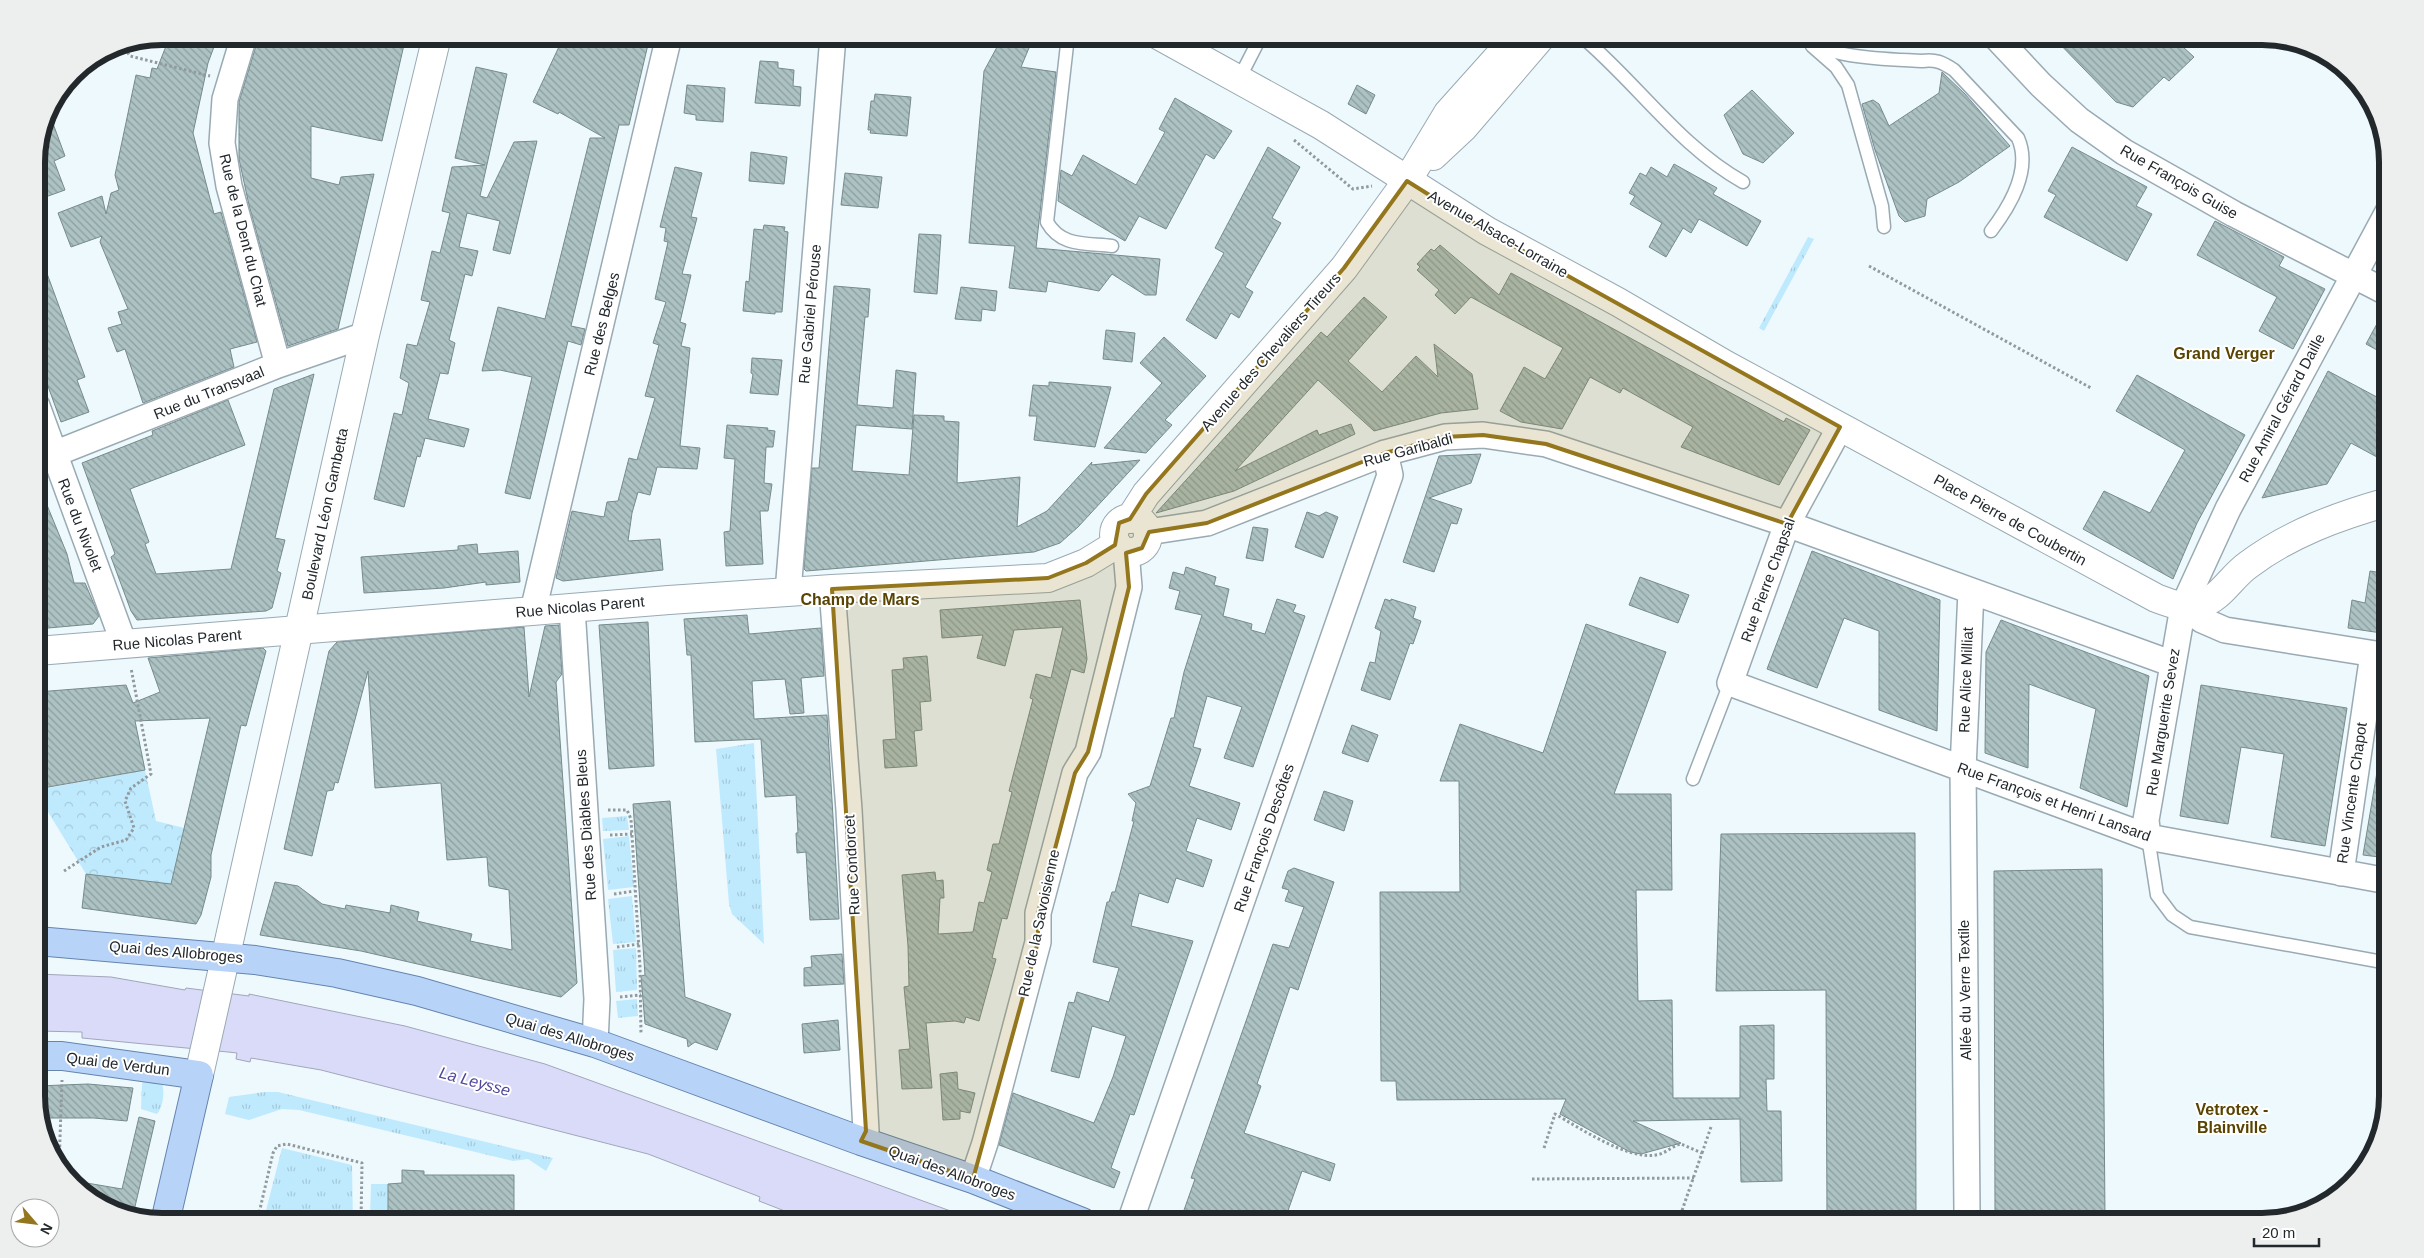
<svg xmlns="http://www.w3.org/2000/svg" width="2424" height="1258" viewBox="0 0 2424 1258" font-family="Helvetica,sans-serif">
  <defs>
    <pattern id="grass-tufts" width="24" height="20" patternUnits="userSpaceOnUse" patternTransform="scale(1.25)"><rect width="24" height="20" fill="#bfeafe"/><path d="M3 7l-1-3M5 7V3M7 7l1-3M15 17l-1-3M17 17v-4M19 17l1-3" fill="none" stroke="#a4c9da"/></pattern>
    <pattern id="park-crowns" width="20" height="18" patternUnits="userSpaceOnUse" patternTransform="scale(1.25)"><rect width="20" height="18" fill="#bfeafe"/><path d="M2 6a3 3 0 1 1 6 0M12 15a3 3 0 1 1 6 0" fill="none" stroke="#a4c9da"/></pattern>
    <pattern id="building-back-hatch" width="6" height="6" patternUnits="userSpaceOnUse" patternTransform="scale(1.25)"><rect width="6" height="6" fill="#adc2c3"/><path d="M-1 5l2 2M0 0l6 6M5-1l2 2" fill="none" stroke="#8c9e9f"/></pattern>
  </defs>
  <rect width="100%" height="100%" fill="#eef9fe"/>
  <path fill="url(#grass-tufts)" d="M1808,237l6,2 -50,92 -5,-3z
    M754,743l10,201 -32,-30 -3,-10 -13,-155z
    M627,816l2,14 -26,1 -1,-13z
    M629,836l5,51 -26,3 -5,-51z
    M632,896l4,46 -23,2 -5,-45z
    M636,948l1,42 -21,2 -3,-42z
    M637,999l1,17 -20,2 -2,-17z
    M144,1079l18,4c3,9 1,24 -5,31l-16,-5 1,-25z
    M264,1092h14l275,66 -7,13 -18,-12 -15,2 -214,-51 -17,-1 -33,11 -24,-6 4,-17z
    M282,1148l70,17 1,57h-90z
    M371,1184h17v38h-18z"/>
  <path fill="url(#park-crowns)" d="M145,770l11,51 28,7 -13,57 -85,-11 -49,-80v-4z"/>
  <path fill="#dadbf8" stroke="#a3a5bb" d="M37,974l74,3 74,13 1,-2 63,8v-2l156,32 140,38 436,158h-168l-54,-21 1,-4 -5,-2 -107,-41 -327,-84 -70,-12 -1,4 -14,-3 1,-6 -9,-1 -146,-14v-6l-45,-1z"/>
  <path fill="url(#building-back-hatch)" stroke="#778b8c" d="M170,36h48l-10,27 -15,70 21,81 7,-2 36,130 -27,7 4,18 -91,36 -18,-54 -8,3 -9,-24 14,-4 -4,-12 10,-3 -28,-67 2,-6 -31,11 -13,-34 44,-17 4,18 5,-21 8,-3 -4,-15 21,-100 14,3 2,-10 5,1z
    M259,36h147l-24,105 -71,-15v52l28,7 2,-8 33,-3 -36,155 -50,17 -39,-141 -10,-46v-57z
    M564,36h86l-21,89h-10l-48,201 14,3 -4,16 -13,-4 -38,158 -25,-6 27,-116 -32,-7 -18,1 16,-64 47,12 45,-181h15l-46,-26 -1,2 -25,-12z
    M1003,36h31l-13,31 35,5 -20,176 124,11 -4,36h-11l-33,-21 -13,17 -51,-10 -2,11 -37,-4 6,-42 -46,-3 15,-172z
    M2052,36h119l23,21 -25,24 -5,-4 -31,30 -17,-5z
    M760,61l18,1v6l16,2 -1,16 8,1 -1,19 -45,-3z
    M476,67l31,7 -27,122 7,2 27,-56 23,-1 -27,113 -17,-4 7,-29 -33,-8 -8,34 19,4 -6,25 -7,-2 -16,66 6,3 -7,31 -8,-1 -12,46 41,10 -5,18 -39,-9 -5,19 -3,-1 -13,51 -30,-8 20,-86 8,2 7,-32 -9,-5 7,-34 10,2 13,-44 -9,-2 11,-49 8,2 10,-40 -8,-2 10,-44 33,-2 -30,-7z
    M1942,72l23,22 45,52 -51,36 -32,17 -2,17 -20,6 -6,-6 -24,-66 -13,-46 11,-4 6,4 10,22 50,-33z
    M687,85l38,3 -2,34 -27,-2v-5l-12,-2z
    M1357,85l18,10 -9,19 -18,-10z
    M1752,90l42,43 -31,30 -20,-9 -19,-39z
    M875,94l36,3 -4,39 -37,-3 1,-3h-3l3,-29h3z
    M1175,98l57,33 -18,28 -8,-5 -40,75 -27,-13 -14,25 -67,-40 3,-31 11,6 11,-21 53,30 29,-53 -6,-3z
    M48,110l17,46 -11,5 11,29 -28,10 -1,-46z
    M1268,147l32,20 -28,51 9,5 -36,64 8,5 -14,26 -8,-5 -15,26 -30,-19 38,-67 -9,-5z
    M2072,147l75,40 -11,19 16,8 -25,47 -83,-44 12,-22 -8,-4z
    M751,152l36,5 -3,27 -35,-3z
    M1674,164l43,24 -4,6 48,27 -14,25 -48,-27 -8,14 -8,-5 -17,29 -17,-10 13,-24 -32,-19 5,-8 -6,-3 11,-20 6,3 5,-9 16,10z
    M675,167l27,6 -11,44 6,1 -15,56 9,1 -11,47 6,2 -5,22 9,2 -10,98 20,2 -3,21 -40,-2 -7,28 -12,-3 -6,21 -4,28 32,-2 3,31 -100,11 -7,-3 16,-67 32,6 3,-15 11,-1 11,-43 8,2 18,-62 -10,-2 14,-51 -6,-2 13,-41 -11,-3 13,-57 -4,-1 2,-13 -6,-1z
    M845,173l37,4 -4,31 -37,-3z
    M2215,221l69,36 -5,9 46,23 -32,60 -34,-18 18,-34 -80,-42z
    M764,225l21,2 -1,4 4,1 -6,80h-7v2l-32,-3 3,-30 3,1 5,-53 9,1z
    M919,234l22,1 -4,59 -23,-2z
    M1440,245l59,50 12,-22 273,149 2,-4 24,12 -31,55 -98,-38 12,-20 -70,-39 -3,5 -30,-16 -28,52 -41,-7 -21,-11 24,-44 21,12 18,-31 -92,-51 -16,17 -20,-19 4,-5 -22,-20 3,-3 -3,-3 14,-15 3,2z
    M38,249l47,128 -8,3 12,32 -28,10 -24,-66v-106z
    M834,286l36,3 -2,28h-3l-8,88 36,3 3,-38 20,3 -4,56 -56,-4 -4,46 57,4 5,-60 30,1v5l15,1 -2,61 63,-6 -3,50 30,-16 45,-49 -1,3 49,-5 -62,67 -18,16 -26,9 -228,19 -2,-2 8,-101h7z
    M961,287l36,4 -2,20 -13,-2 -1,12 -26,-2z
    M1364,297l23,20 -39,44 34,31 34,-36 22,21 -4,-33 38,30 6,35 -37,4 -67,18 -56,-51 -83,91 82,-41 2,5 32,-11 4,10 -121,57 -78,22 165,-181 6,5z
    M2386,307h2v49l-22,-12z
    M1106,330l29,3 -3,29 -29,-3z
    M1164,337l42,39 -41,44 7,5 -26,28 -42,-5 58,-65 -22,-20z
    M752,358l30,2 -4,35 -28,-2 3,-19 -2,-1z
    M2328,371l60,32v60l-37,-20 -24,41 -65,14z
    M314,374l-39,164 10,2 -8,31 4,2 -9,35 -6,3 -129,9 -6,-9 -20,-54 4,-3 -33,-91 71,-28 -1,-4 76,-31 17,45 -115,44 19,53 -4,2 11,30 75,-5 43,-180z
    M2137,375l108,60 -48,88 -24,56 -90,-50 21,-38 46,22 35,-63 -69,-39z
    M1049,382l62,5 -16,60 -61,-7 3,-24h-8l4,-31 16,1z
    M727,425l41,3 -1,2 8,1 -2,16h-7l-2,36 8,1 -4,27h-8l3,53 -37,2 -2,-34 6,-1 5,-72 -11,-1z
    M1481,454l-10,29 -42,15 33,11 -5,15 -6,-1 -17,49 -31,-10 36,-106z
    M38,483l29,71 7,29h11l14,33 -6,8 -56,5z
    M1307,512l12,4 7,-4 12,5 -15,41 -28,-11z
    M1253,527l15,2 -5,32 -17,-3z
    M477,544l1,10 40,-3 2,31 -34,3v-3l-42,6 -80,5 -3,-36 97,-7v-4z
    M1812,551l128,49 -3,131 -58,-21v-79l-35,-13 -27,70 -50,-19z
    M1186,567l30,10 -2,8 15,4 -6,27 29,8 -1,6 14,4 12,-35 19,6 -3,7 12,4 -52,151 -29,-9 18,-51 -35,-11 -14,51 8,2 -12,37 51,17 -9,27 -34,-12 -11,33 26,9 -9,27 -27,-9 -8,25 -29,-10 -8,33 62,15 -59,174 -4,-1 -19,54 9,4 -6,16 -115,-43 14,-52 81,30 19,-46 13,-41 -34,-10 -13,52 -28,-7 18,-69 5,1 3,-11 32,10 10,-34 -26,-6 14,-60h2l3,-10h3l19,-71h-2l4,-18 -8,-9 22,-8 21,-68h3l10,-46 18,-57 -27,-6 5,-18 -11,-3 4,-16 11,3z
    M2370,571l18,3v60l-40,-6 4,-28 13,3z
    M1640,577l49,18 -11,28 -49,-18z
    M1385,599l6,2v-2l25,8 -3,11 8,3 -8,23 -3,-1 -20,57 -29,-10 9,-28 5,1 6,-32 -6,-3z
    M1080,600l7,59 -3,14 -13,-4 -64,250 -5,-1 -10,40 4,1 -17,62 -13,-4 -2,6 -9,-2 -29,2 6,65 -30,1 -3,-39 11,-1 -6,-62 5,-1 -1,-40 -6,-71 33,-3 1,9 7,-1 1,18h-4l-2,36 35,-2 6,-30 5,1 8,-31 -5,-2 6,-26h6l13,-52 -3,-1 24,-92 -3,-1 6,-24 15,4 12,-51 -49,3 -9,36 -28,-8 6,-23 -41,3 -2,-28z
    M747,615l2,19 72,-6 3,48 -23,2 3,35 -14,1 -5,-35 -33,2 2,38 73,-4 12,204 -29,1 -4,-68 -9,1 -1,-20h2l-2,-38 -31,2 -4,-58 -66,3 -4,-87h-4l-3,-36z
    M2001,620l148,56 -22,131 -47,-19 16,-79 -67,-25 -1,84 -43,-15 1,-101z
    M648,622l6,144 -45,3 -10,-144z
    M1586,624l80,28 -52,142h57l1,96h-36l2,111 34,-1 1,98h67v-72l34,-1v54h-8l1,32h14l1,70 -41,1 -1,-63 -107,2 48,22 -40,11 -11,-2 -70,-38 6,-15 -169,1 -1,-19h-15l-1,-189h80l-1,-111h-19l20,-57 83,29z
    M559,625l3,49 -6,8 21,301 -16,14 -200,-46 -101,-16 15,-53 23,4 24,18 23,5 1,-4 44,8 1,-8 28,7 -2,9 55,13 -2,7 42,9 -3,-60 -20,-4 -2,-29 -40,3 -6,-77 -66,5 -7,-117 -30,112 -3,-1 -2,8 -6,1 -15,65 -28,-7 45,-198 8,-9 187,-15 5,70 16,-71z
    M263,648l3,3 -20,75 -5,-1 -30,130v22l-10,38 -5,9 -114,-16 4,-34 85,10 39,-166 -75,3 10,49 -108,19v-97l89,-7 7,18 27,-11 -12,-34z
    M927,656l4,45 -11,1 2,28 -8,1 3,35 -32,2 -2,-28 13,-1 -4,-69 12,-1 -1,-11z
    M2201,685l146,23 -22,138 -54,-9 13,-83 -43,-7 -13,77 -48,-8z
    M1352,725l26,10 -10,27 -26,-9z
    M2378,766h10v92l-25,-3z
    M1324,791l29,10 -9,30 -30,-11z
    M670,801l15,196 46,17 -14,36 -22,-8 -7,5 -1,-8 -42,-15 -4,-48 4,-1 -12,-171z
    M1915,833l1,386 -89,3 -1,-232 -110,1 5,-157z
    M1294,868l40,14 -36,108 -8,-3 -33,97 4,2 -17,47 91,31 -5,17 -28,-10 -18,51h-79l-22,-9 12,-34 -4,-1 82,-234 16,4 15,-41 -19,-6 4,-11 -7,-2 6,-17z
    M2102,869l3,348h-110l-1,-346z
    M842,954l2,30 -40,2v-18l8,-1 -1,-11z
    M838,1020l2,30 -36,3 -2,-29z
    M957,1072l1,17 17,4 -5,20 -10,-2v8l-17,1 -3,-46z
    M88,1084l45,4 -6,33 -33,-3h-53l-4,-13v-19z
    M139,1117l16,4 -22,94 -27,-6 -31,-28 47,8z
    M402,1170l22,1v4h90v47h-126v-38l14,-1z"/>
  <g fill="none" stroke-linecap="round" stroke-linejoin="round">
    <g stroke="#99aab3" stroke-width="15">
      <path id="service" d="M1068,36l-21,186c14,25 39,21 65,24
        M1581,36c56,47 98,110 162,146
        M1802,36c23,23 88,23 120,25 13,-2 20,1 32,9l64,68c14,32 -8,68 -27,93
        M1812,46l24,21 12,18 34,121 2,21
        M1239,79l22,-43
        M1693,779l37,-96
        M2148,837l9,58 15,20 18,12 198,36"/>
    </g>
    <g stroke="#99aab3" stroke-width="28">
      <path id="minor" d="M244,36l-19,63 -3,44 7,43 49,179
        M1995,36l46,49 38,35 45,32 110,62 154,79
        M37,406l87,238
        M1840,427l-53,97 -57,159 418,154 240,44
        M54,454l224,-89 87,-30
        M1148,532l59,-9 178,-70 60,-16 38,-2 63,9 241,80 386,140
        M832,589l17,221 17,321 -5,10
        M788,592l45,-556
        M2183,607l19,13 23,10 163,26
        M572,608l25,391 -2,44
        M533,611l136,-575
        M2148,837l-2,-17 37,-213 45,-98 160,-297
        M2341,873l32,-219
        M973,1179l12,-36 53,-201v-29l37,-140 13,-21 41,-165 -3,-36
        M1967,1211l-4,-442 8,-178
        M1130,1222l260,-747 -5,-22"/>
    </g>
    <g stroke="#99aab3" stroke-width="30">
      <path id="tertiary" d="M1433,156l31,-29 78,-91
        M1114 535a17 17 0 1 1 34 0a17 17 0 1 1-34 0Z
        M1130,519l16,-25 198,-226 63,-87 41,-68 69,-77
        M37,651l632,-51 163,-11 216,-11 38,-15 31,-19"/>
    </g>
    <g stroke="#99aab3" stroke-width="30">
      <path id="secondary" d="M1160,36l161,89 166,106 131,71 108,63 430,233c16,6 28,11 45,6 20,-6 30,-27 47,-39 41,-31 90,-49 140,-63
        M199,1075l166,-740 72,-299"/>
    </g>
    <g stroke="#6584ae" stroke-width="30">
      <path id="primary" d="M37,941l218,19 82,13 80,18 178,52 266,98 112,38 109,43
        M37,1056h25l137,19 -34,147"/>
    </g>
    <path stroke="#919a9f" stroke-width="3" stroke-dasharray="2.5 2.5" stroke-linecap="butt" d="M122,44l8,12 80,20
      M1294,140l59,49 19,-3
      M1869,266l222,122
      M608,810h19l4,9 9,148 1,67
      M610,835l22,-1
      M64,871l37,-24 25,-7 8,-12 -9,-27 6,-13 20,-14 -20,-106
      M614,894l21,-3
      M617,947l22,-3
      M620,997l21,-2
      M1544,1148l11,-34c25,14 72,46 101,41 9,-1 16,-9 25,-11l21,9 -24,69
      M1702,1153l9,-26
      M59,1167l3,-87
      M1532,1179l162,-1
      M257,1222l16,-69 4,-7 10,-2 75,19 -1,59"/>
    <use href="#service" stroke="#fff" stroke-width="12"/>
    <use href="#minor" stroke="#fff" stroke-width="25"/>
    <use href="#tertiary" stroke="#fff" stroke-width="28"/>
    <use href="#secondary" stroke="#fff" stroke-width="28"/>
    <use href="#primary" stroke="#b8d3f8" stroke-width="28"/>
  </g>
  <path fill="#94761d" fill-opacity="0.2" stroke="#94761d" stroke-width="4" stroke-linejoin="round" d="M1407,181l80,50 353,196 -53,97 -241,-80 -63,-9 -38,2 -60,16 -178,70 -58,9 -7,16 -16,5 3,34 -41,165 -13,21 -37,140v29l-65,237 -112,-38 5,-10 -34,-542 216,-11 38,-15 29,-18 4,-22 11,-4 16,-25 198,-226z"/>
  <g text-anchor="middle" stroke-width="4" stroke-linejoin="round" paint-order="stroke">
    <g font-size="15" fill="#22282c" stroke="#fff">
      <text transform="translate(2179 182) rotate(30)" y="5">Rue François Guise</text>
      <text transform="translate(243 230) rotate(76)" y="5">Rue de la Dent du Chat</text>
      <text transform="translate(1498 234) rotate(30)" y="5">Avenue Alsace-Lorraine</text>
      <text transform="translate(810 314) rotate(-85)" y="5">Rue Gabriel Pérouse</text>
      <text transform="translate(602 324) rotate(-76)" y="5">Rue des Belges</text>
      <text transform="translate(1271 352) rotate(-49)" y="5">Avenue des Chevaliers Tireurs</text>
      <text transform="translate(209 393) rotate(-22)" y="5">Rue du Transvaal</text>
      <text transform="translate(2282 408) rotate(-62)" y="5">Rue Amiral Gérard Daille</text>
      <text transform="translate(1408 450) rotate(-15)" y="5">Rue Garibaldi</text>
      <text transform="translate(325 514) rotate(-78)" y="5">Boulevard Léon Gambetta</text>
      <text transform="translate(2010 520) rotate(29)" y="5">Place Pierre de Coubertin</text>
      <text transform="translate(80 525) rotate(69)" y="5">Rue du Nivolet</text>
      <text transform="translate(1768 580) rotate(-70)" y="5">Rue Pierre Chapsal</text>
      <text transform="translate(580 607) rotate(-5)" y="5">Rue Nicolas Parent</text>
      <text transform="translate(177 640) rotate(-5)" y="5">Rue Nicolas Parent</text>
      <text transform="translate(1966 680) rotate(-88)" y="5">Rue Alice Milliat</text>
      <text transform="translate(2163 722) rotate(-81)" y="5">Rue Marguerite Sevez</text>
      <text transform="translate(2352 793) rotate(-82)" y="5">Rue Vincente Chapot</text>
      <text transform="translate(2054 802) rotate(20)" y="5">Rue François et Henri Lansard</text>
      <text transform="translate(586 825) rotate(-94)" y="5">Rue des Diables Bleus</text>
      <text transform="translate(1264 838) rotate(-71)" y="5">Rue François Descôtes</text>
      <text transform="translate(852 865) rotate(-93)" y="5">Rue Condorcet</text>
      <text transform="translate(1039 923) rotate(-78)" y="5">Rue de la Savoisienne</text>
      <text transform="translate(176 952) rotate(5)" y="5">Quai des Allobroges</text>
      <text transform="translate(1965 990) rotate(-91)" y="5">Allée du Verre Textile</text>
      <text transform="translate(570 1037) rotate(17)" y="5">Quai des Allobroges</text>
      <text transform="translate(118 1064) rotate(7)" y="5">Quai de Verdun</text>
      <text transform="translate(952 1173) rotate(20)" y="5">Quai des Allobroges</text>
    </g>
    <g font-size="16" font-weight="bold" fill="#584301" stroke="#fff">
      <text x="2224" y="359">Grand Verger</text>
      <text x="860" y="605">Champ de Mars</text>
      <text x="2232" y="1115">Vetrotex -<tspan x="2232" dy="18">Blainville</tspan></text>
    </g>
    <g font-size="16" font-style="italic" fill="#4f479a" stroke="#fff">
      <text transform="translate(475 1081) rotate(15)" y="6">La Leysse</text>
    </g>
  </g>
  <path d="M0 0H2424V1258H0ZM162 45H2262A117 117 0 0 1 2379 162V1096A117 117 0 0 1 2262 1213H162A117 117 0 0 1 45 1096V162A117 117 0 0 1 162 45Z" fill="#edeeee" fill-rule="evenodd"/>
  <path fill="none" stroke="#22282c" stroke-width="6" d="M162 45H2262A117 117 0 0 1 2379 162V1096A117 117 0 0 1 2262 1213H162A117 117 0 0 1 45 1096V162A117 117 0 0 1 162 45Z"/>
  <g transform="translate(35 1223) rotate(118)"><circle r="24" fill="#ffffff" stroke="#a7a9ab"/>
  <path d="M0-4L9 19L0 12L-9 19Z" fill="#94761d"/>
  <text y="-8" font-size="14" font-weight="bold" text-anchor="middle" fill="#22282c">N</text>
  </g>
  <path d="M2254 1238v8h65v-8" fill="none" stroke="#22282c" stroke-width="2.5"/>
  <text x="2262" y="1238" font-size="15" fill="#22282c" stroke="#ffffff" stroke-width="4" paint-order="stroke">20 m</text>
</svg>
